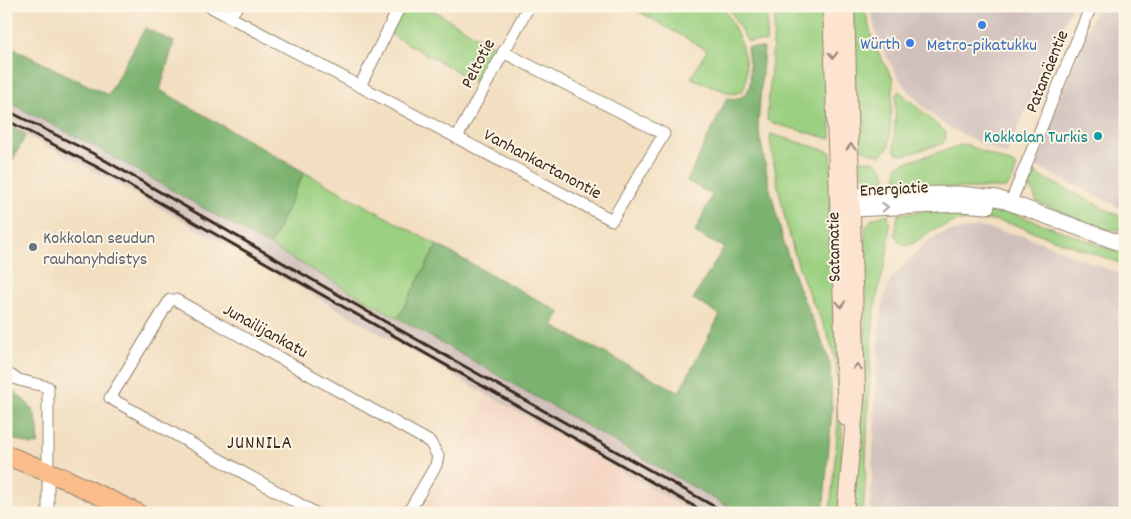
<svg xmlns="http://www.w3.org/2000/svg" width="1131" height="519" viewBox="0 0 1131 519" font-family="Dekko,sans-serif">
  <rect width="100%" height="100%" fill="#fcf5e5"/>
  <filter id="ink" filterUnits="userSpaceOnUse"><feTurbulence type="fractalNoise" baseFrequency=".02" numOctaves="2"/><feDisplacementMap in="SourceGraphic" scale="10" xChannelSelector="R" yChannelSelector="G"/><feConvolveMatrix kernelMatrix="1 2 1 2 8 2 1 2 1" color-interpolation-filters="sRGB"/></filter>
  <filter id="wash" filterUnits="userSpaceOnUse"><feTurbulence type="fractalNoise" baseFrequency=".0096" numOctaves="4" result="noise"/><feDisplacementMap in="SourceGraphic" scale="20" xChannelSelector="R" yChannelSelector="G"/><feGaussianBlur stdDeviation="1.12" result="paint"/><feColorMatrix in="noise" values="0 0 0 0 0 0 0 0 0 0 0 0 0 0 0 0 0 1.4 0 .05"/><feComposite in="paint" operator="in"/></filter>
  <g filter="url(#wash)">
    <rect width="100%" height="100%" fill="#f2dec0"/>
    <path fill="#f4d3c1" d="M487,396l207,117h-273z"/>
    <path fill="#d0c0bc" d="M870,6h202l-66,149 -57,-27 -27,-22 -24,-29 -12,-22 -8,-14z
      M1097,6h28v204l-91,-45z
      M6,101l92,47 641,365h-45l-488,-279 -132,-74 -68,-35z
      M978,227l47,9 100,40v237h-255l9,-181 4,-30 7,-22 36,-38 16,-9z"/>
    <path fill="#9bd081" stroke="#6b7d50" d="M404,6h22l74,44 -19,35 -91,-51z
      M629,6h93c14,21 33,62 20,86l-10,2 -41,-16 16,-28z
      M728,6h40l-2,36 -19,-1z
      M776,6h51l4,133 -59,-16 -5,-3z
      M852,6h12l9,37 20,36 -4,67 -8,10 -23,-8z
      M899,91l46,41 1,6 -4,6 -38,11 -8,-2 -2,-4 2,-54z
      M771,134l60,18 11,283 -2,78h-10c4,-49 12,-99 6,-148 -4,-29 -21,-54 -31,-81 -18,-46 -27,-95 -35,-144z
      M965,144l52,22 -4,13 -7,9h-109v-20l3,-4z
      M859,160c21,-1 27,7 28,27 -21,-1 -24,-8 -28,-27z
      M304,172l133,73 -39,73 -128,-72z
      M1032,172l93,47v11l-22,-1 -66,-27 -8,-20z
      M957,209l38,1 20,4 110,40v11l-110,-40 -21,-5 -36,1 -26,9 -20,14 -6,2 -8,-5 -3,-6 3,-21z
      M888,214c6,36 -11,67 -14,102 -7,61 -6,126 -10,188l-2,9h-10c10,-98 16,-187 13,-285l7,-9z"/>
    <path fill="#7cb26f" stroke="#5c6e46" d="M145,28l29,14 -14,48 144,82 -34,74 -172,-98 -92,-47v-56l102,50z
      M747,47l17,1 -6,78 11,59 15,59 14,43 24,54 8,24 2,46 -9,102h-84l-341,-195 39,-73 123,67 -7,14 126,66 41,-77 -27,-16 31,-52 -14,-6 -15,-9 17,-37 -25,-14 40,-83c33,5 22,-30 20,-51z
      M6,125l20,10 -15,28 -5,-2z
      M6,384c22,19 35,28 32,60l-6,1 -26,-8z"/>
  </g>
  <g filter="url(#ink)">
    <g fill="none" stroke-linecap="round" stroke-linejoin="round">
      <g stroke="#96846f" stroke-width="13">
        <path id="minor" d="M209,6l403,214 52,-86 -161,-82
          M229,16l9,-10
          M360,86l40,-80
          M457,137l72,-131
          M1010,204l81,-198
          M6,373l13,7 29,7v74
          M48,513v-30
          M315,513l-205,-115 60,-98h6l254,142 8,14 -2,9 -28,48"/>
      </g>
      <g stroke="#96846f" stroke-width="17">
        <path id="tertiary" d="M841,201l11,-5 16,-1 91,-1 38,4 128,47
          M841,205l12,4 107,-5 27,2"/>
      </g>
      <g stroke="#96846f" stroke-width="18">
        <path id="secondary" d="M831,6l15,412
          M845,513l12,-123 -11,-384"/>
      </g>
      <g stroke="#96846f" stroke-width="21">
        <path id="trunk" d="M6,455l57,23 74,35"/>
      </g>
      <use href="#minor" stroke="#fff" stroke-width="11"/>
      <use href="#tertiary" stroke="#fff" stroke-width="15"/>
      <use href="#secondary" stroke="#fde4d1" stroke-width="16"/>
      <use href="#trunk" stroke="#fabc8b" stroke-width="19"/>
      <path stroke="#3b2a1e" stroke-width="3" d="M6,110l88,44 290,167 342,192
        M6,120l91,47 609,346"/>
    </g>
    <defs><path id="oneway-chevron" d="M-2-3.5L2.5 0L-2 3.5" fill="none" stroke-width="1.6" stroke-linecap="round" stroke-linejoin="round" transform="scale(1.25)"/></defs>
    <g stroke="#9c8778">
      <use href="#oneway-chevron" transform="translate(833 55) rotate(88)"/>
      <use href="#oneway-chevron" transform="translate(851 147) rotate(-91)"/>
      <use href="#oneway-chevron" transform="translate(841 304) rotate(87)"/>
      <use href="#oneway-chevron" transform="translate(857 367) rotate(-90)"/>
    </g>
    <use stroke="#a79f9a" href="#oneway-chevron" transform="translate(885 207) rotate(-4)"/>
  </g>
  <g fill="#3f7fe0" stroke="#fcf5e5" stroke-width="2">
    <circle cx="982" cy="25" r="5"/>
    <circle cx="910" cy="43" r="5"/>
  </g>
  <circle fill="#0f9aa8" stroke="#fcf5e5" stroke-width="2" cx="1098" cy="136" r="5"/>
  <circle fill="#6b7280" stroke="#fcf5e5" stroke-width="2" cx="33" cy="247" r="5"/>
  <g text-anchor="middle" stroke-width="4" stroke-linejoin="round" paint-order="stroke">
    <g font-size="18" fill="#366cbe" stroke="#fcf5e5" text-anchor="end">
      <text x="900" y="49">Würth</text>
      <text x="982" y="50" text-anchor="middle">Metro-pikatukku</text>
    </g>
    <g font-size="18" fill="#3b2a1e" stroke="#fcf5e5">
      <text transform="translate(477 63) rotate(-62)" y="6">Peltotie</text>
      <text transform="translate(1046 71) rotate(-68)" y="6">Patamäentie</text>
      <text transform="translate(543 163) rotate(28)" y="6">Vanhankartanontie</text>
      <text transform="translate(894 188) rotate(-3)" y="6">Energiatie</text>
      <text transform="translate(833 247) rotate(-91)" y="6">Satamatie</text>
      <text transform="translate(266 330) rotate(29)" y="6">Junailijankatu</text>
    </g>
    <g font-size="18" fill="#0d838f" stroke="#fcf5e5" text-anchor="end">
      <text x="1088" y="142">Kokkolan Turkis</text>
    </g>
    <g font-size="18" fill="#5b616d" stroke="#fcf5e5" text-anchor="start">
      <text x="43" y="243">Kokkolan seudun<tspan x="43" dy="21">rauhanyhdistys</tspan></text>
    </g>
    <g font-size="19" letter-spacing="1" fill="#3b2a1e" stroke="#fcf5e5">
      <text x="260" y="448">JUNNILA</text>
    </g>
  </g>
  <rect width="1131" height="519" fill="none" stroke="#fcf5e5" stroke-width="25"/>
</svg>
